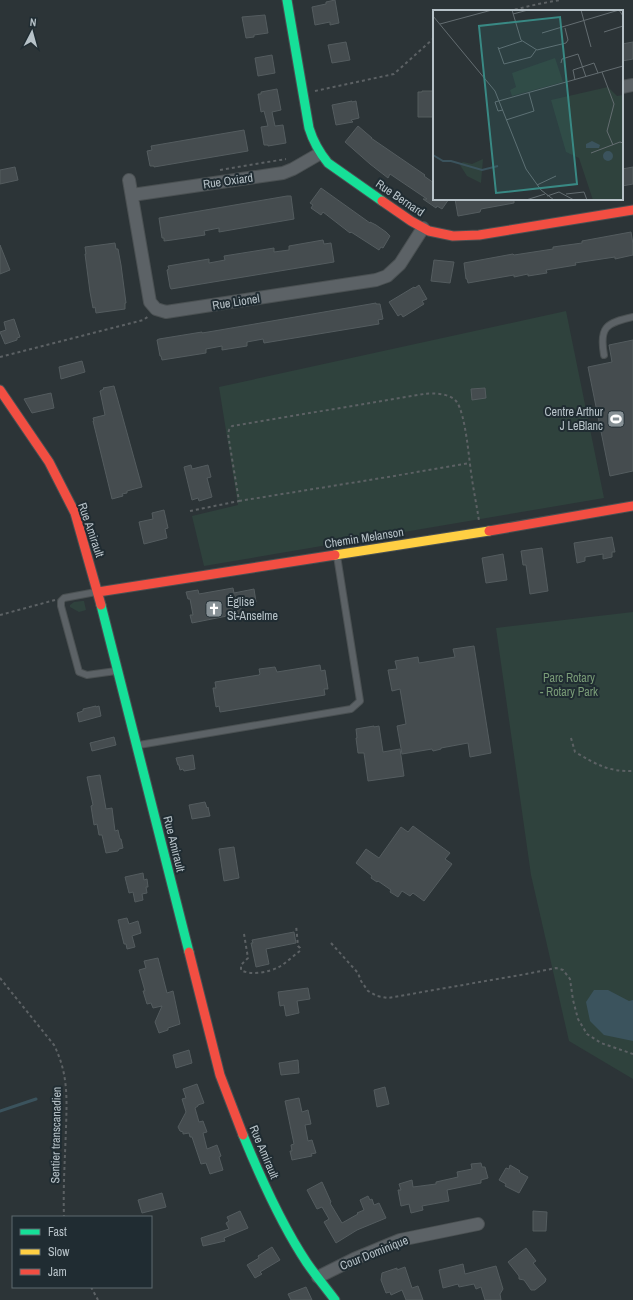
<svg xmlns="http://www.w3.org/2000/svg" width="633" height="1300" viewBox="0 0 633 1300" font-family="'Archivo Narrow',sans-serif">
  <rect width="100%" height="100%" fill="#2c3437"/>
  <path fill="#2f423d" d="M566,311l38,187 -400,68 -12,-50 46,-11 -19,-118z
    M82,601h2l2,9 -7,2 -9,-5v-2l4,-3z
    M633,612v467l-64,-38 -38,-166 -35,-247z"/>
  <path fill="#3b535d" d="M594,990h14l21,11 4,-1v41l-29,-6 -14,-14 -4,-19z"/>
  <g fill="none" stroke-linecap="round" stroke-linejoin="round">
    <path stroke="#3b535d" stroke-width="3" d="M0,1111l36,-12"/>
  </g>
  <path fill="#454c4f" stroke="#545c5f" d="M335,0l4,23 -9,2v-3l-15,3 -3,-18 14,-3v-2z
    M265,15l3,18 -14,2v2l-8,1 -4,-21z
    M346,42l4,18 -18,3 -4,-18z
    M633,42v17l-11,2v-17z
    M272,55l3,18 -17,3 -3,-18z
    M277,89l4,21 -9,2 3,14 8,-1 3,18 -18,3v-1h-4l-3,-18 7,-1 -4,-15 -3,1 -3,-18h3v-2z
    M422,91h12v26h-16v-25h4z
    M352,101v1l4,-1 3,17 -8,2 2,2 -17,3 -4,-20z
    M358,126l14,12h-1l54,37 -1,1 10,7v16h15l-7,10 -5,-3 -1,2 -13,-9h4l-37,-25 -2,4 -18,-14 -25,-22z
    M244,130l4,21 -94,16v-1h-4l-3,-15 5,-1 -1,-4z
    M15,167l3,13 -18,4v-14z
    M633,167v17l-11,2v-17z
    M321,188l49,35v-1l6,3 10,7 4,4 -7,12 -2,-1 -2,3 -28,-18 -1,1 -27,-21 -2,3 -10,-7 2,-3 -3,-2z
    M287,196h4l3,23 -75,13v-4l-15,3 1,4 -33,5 -8,1v-3h-2l-3,-20z
    M455,199h59v4l-33,6 -1,3 -22,4z
    M631,232l2,12v11l-18,4v-2l-40,6 1,2 -30,5 1,3 -19,3v-2l-14,3v-2l-46,8 -1,-4h-1l-2,-16 49,-9 1,1 39,-6v-2l29,-4v-2z
    M323,240l1,4 7,-1 3,19 -163,27 -1,-2 -3,-17 2,-1 -1,-3 41,-7v4l16,-3 -1,-4 50,-8v4l15,-2v-4z
    M115,243l1,6h2l3,16 5,38h-1v6l-29,4 -1,-6 -2,1 -3,-16 -5,-38h1l-1,-7z
    M0,245l10,25 -10,4z
    M434,260l20,2 -4,21 -19,-2z
    M419,285l8,14 -5,2 2,3 -21,13 -2,-3 -3,2 -9,-14 25,-15 1,1z
    M376,303v1h4l3,15 -5,1 1,4 -115,19 -1,-4 -16,3v4l-25,4v-4l-16,3v4l-44,7 -1,-4h-1l-3,-16 2,-1 43,-7v1l18,-3z
    M14,319l6,18 -3,1v2l-12,4 -5,-12 6,-2 -2,-8z
    M633,340v131l-23,5 -22,-109 24,-5 -3,-17z
    M82,361l3,11 -24,7 -2,-12z
    M114,386l28,101 -15,4v2l-5,1 1,2 -11,3 -19,-78h1l-1,-3 12,-3 -5,-24 4,-2 -1,-1z
    M485,388l1,10 -14,2 -1,-11z
    M51,393l3,15 -22,5 -8,-14z
    M191,465l1,4 16,-4 3,12 -4,1 5,19 -13,4 -1,-3 -6,2 -8,-33z
    M164,510l4,18 -3,1 2,9 -23,6 -5,-22 14,-3 -1,-6z
    M612,537l3,15h-3v5l-9,2v-5l-18,3v4l-8,2 -3,-20z
    M542,548l6,43 -18,3 -4,-29h-3l-2,-14z
    M503,554l4,26 -21,3 -4,-25z
    M233,588l1,5 20,-4 2,13 -16,3 2,8 -50,10 -2,-8h3l-3,-16h-2l-2,-7 12,-2 1,4z
    M474,646l17,107 -21,4 -2,-14 -27,5v1l-8,2 -1,-2 -30,5 -5,-28 9,-2 -6,-35 -8,2 -4,-21 9,-1 -2,-8 23,-4 1,6 36,-6 -2,-8z
    M320,665l1,6 4,-1 3,19h-4l1,6 -105,17 -1,-6 -3,1 -3,-19h3l-1,-6 44,-7 1,-1 -1,-5 16,-2 2,5z
    M96,706v1l3,-1 2,10 -22,6 -2,-9 6,-2v-2z
    M374,726v1l5,-1 4,26 17,-3 4,27 -36,5 -4,-28h-6l-2,-15h1l-1,-9z
    M114,737l2,8 -24,6 -2,-8z
    M193,755l2,14 -11,2 -1,-2 -3,1 -1,-5h-1l-2,-7z
    M100,775l6,34 6,-1 3,23 3,-1 2,9h1l2,9 -4,1 -1,2 -12,2 -4,-18h-3l-2,-11 -3,1 -3,-19 2,-1 -6,-28z
    M205,802l2,6 1,-1 2,9 -18,3 -3,-14z
    M413,826l37,27 -5,6 7,5 -28,37 -11,-8 -3,3 -8,-5 -4,6 -8,-5 1,-2 -13,-9 -1,1 -6,-4 1,-2 -16,-13 10,-14 13,9 22,-31 7,5z
    M234,847l5,31 -15,3 -5,-32z
    M143,873l1,7 3,-1 1,8h-2l1,6 -5,1 1,6 -8,2 -2,-10 -4,1 -4,-16z
    M127,918l2,6 9,-3 3,12 -9,3 3,11 -8,2 -1,-5h-2l-6,-24z
    M294,932l2,11 -30,6 3,15 -13,3 -5,-24h2l-1,-3z
    M158,958l9,35 6,-2 7,33 -12,4v2l-9,3 -4,-11 7,-16 -9,2 -2,-5 -4,1 -4,-13h2l-6,-21 7,-2 -2,-7z
    M308,988l2,11 -13,2 2,12 -13,3 -2,-11 -4,1 -2,-14z
    M189,1050l3,13 -16,5 -3,-13z
    M298,1060l1,13 -18,2 -2,-12z
    M197,1084l7,19 -6,2v1l-3,2 4,14 4,-1 4,11 -4,1 4,16 10,-4 4,11 -2,1 4,13 -13,4 -4,-11 -5,1 -9,-27h-2l-1,-4 -6,1v-2l-3,-1 -2,-4 8,-15 -4,-13 4,-1 -3,-9z
    M385,1087l4,17 -12,3 -3,-17z
    M299,1098l3,14 6,-2 3,14 -6,1 3,16 4,-1 4,13 -5,1 1,2 -20,4 -2,-9h2l-1,-6 3,-1 -9,-43z
    M481,1163l1,4h3l3,11 -7,2v3l-34,7 2,11 -27,5 1,4 -12,3 -2,-9 -8,2 -3,-16h3l-2,-6 13,-4 1,7 23,-3v-2l22,-5 -1,-5 15,-3 -1,-5z
    M510,1165l10,6 -1,1 9,5 -9,16 -14,-7 1,-2 -7,-4 7,-12 3,1z
    M322,1182l9,20 -1,1 12,20 16,-9 -1,-1 7,-3 -4,-10 8,-4 2,4 2,-1 2,6 5,-2 7,15 -29,12 -21,13 -12,-21 5,-3 -7,-12 -5,2 -10,-19z
    M162,1193l4,14 -24,6 -4,-13z
    M240,1211l8,17 -24,10 1,3 -22,5 -2,-8 28,-9 -3,-6 3,-2 -2,-4z
    M533,1211l14,1 -1,19h-13z
    M272,1247l8,13 -20,12 2,2 -7,4 -8,-13 12,-7 -1,-2z
    M526,1248l10,13 -3,2 13,16 -1,3 -10,8h-4l-7,-10 -5,-1v-3l-11,-14z
    M463,1264l2,10 31,-8 7,23 -3,5 1,6h-16l-4,-13 -5,2 -2,-5 -15,3 -1,-3 -15,4 -4,-18z
    M405,1267l7,21 6,-2 5,14h-17l-4,-10 -11,5 -1,-3 -4,1 -5,-13 1,-7 15,-5v2z
    M306,1287l6,13h-21l-3,-6z"/>
  <g fill="none" stroke-linecap="round" stroke-linejoin="round">
    <g stroke="#4a5052" stroke-width="8">
      <path id="lane" d="M604,355c-5,-28 2,-32 29,-38
        M96,592l-32,6 -3,3v5l18,66 8,3 29,-4
        M139,745l212,-36 9,-8 -23,-145"/>
    </g>
    <g stroke="#4a5052" stroke-width="14">
      <path id="street" d="M622,87l11,-2
        M129,180l21,122 6,7 10,3 210,-32 11,-4 13,-12 23,-36
        M132,195l151,-22 10,-4 26,-15
        M318,1277l36,-18 46,-19 78,-16"/>
    </g>
    <g stroke="#4a5052" stroke-width="11">
      <path id="fast" d="M287,0l22,128c4,13 10,24 19,35l54,38
        M101,605l88,347
        M243,1135c18,44 38,89 64,128 9,13 19,25 28,37"/>
    </g>
    <g stroke="#4a5052" stroke-width="11">
      <path id="slow" d="M335,555l154,-24"/>
    </g>
    <g stroke="#4a5052" stroke-width="11">
      <path id="jam" d="M382,201l29,20 18,10 24,5 26,-1 154,-25
        M0,390l49,72 26,51 26,92
        M489,531l144,-25
        M98,592l237,-37
        M189,952l31,123 23,60"/>
    </g>
    <path stroke="#5c6164" stroke-width="2" stroke-dasharray="3 3" stroke-linecap="butt" d="M509,11l29,-7 22,-4
      M315,91l79,-17 40,-36
      M220,170l66,-11
      M0,357l143,-37 6,-4
      M239,501l149,-24 82,-14
      M190,511l49,-10 -11,-67 1,-4 3,-4 192,-32c9,-1 25,-1 32,7 10,12 13,61 16,78 2,14 5,28 7,42
      M0,615l55,-15
      M571,738l4,14c21,12 33,20 58,19
      M244,934l4,24 -7,7v5c10,6 28,2 38,-3 7,-4 14,-11 21,-16v-3l-2,-2 -2,-21
      M331,943l27,30 3,8 7,10 9,5 11,2 138,-24 30,-6 7,2 7,9 3,21 5,19 9,15 14,9 32,11
      M0,978l54,67c14,28 13,52 12,83 -1,30 -3,60 -2,89
      M91,1287l7,13"/>
    <use href="#lane" stroke="#5c6266" stroke-width="6"/>
    <use href="#street" stroke="#5c6266" stroke-width="12"/>
    <use href="#fast" stroke="#16e098" stroke-width="9"/>
    <use href="#slow" stroke="#ffcf43" stroke-width="9"/>
    <use href="#jam" stroke="#f24e42" stroke-width="9"/>
  </g>
  <defs>
    <g id="stadium-square" transform="scale(0.9)"><rect x="-9" y="-9" width="18" height="18" rx="4" fill="#869095" stroke="#202c32"/><path d="M0-5a6.5 5 0 1 0 0 10a6.5 5 0 1 0 0-10ZM-3.5-1.8h7v3.6h-7Z" fill="#fff"/></g>
    <g id="church-square" transform="scale(0.9)"><rect x="-9" y="-9" width="18" height="18" rx="4" fill="#869095" stroke="#202c32"/><path d="M-1.2-6h2.4v3.5h3.3v2.4h-3.3V6h-2.4V-.1h-3.3v-2.4h3.3Z" fill="#fff"/></g>
  </defs>
  <g fill-rule="evenodd">
    <use href="#stadium-square" x="616" y="419"/>
    <use href="#church-square" x="214" y="609"/>
  </g>
  <g text-anchor="middle" stroke-width="4" stroke-linejoin="round" paint-order="stroke">
    <g font-size="12" fill="#b7c2c8" stroke="#202c32">
      <text transform="translate(228 181) rotate(-8)" y="4">Rue Oxiard</text>
      <text transform="translate(400 198) rotate(34)" y="4">Rue Bernard</text>
      <text transform="translate(236 302) rotate(-9)" y="4">Rue Lionel</text>
      <text transform="translate(91 530) rotate(71)" y="4">Rue Amirault</text>
      <text transform="translate(364 538) rotate(-9)" y="4">Chemin Melanson</text>
      <text transform="translate(174 844) rotate(76)" y="4">Rue Amirault</text>
      <text transform="translate(56 1135) rotate(-89)" y="4">Sentier transcanadien</text>
      <text transform="translate(264 1152) rotate(67)" y="4">Rue Amirault</text>
      <text transform="translate(374 1253) rotate(-22)" y="4">Cour Dominique</text>
    </g>
    <g font-size="12" fill="#b7c2c8" stroke="#202c32" text-anchor="end">
      <text x="603" y="416">Centre Arthur<tspan x="603" dy="14">J LeBlanc</tspan></text>
      <text x="227" y="606" text-anchor="start">Église<tspan x="227" dy="14">St-Anselme</tspan></text>
    </g>
    <g font-size="12" fill="#799b77" stroke="#202c32">
      <text x="569" y="682">Parc Rotary<tspan x="569" dy="14">- Rotary Park</tspan></text>
    </g>
  </g>
  <g transform="translate(433 10)">
    <rect width="190" height="190" fill="#2c3437"/>
    <path d="M122,48l8,24 -51,14 -2,-6 6,-3 -4,-14zM175,77l9,9 6,-1v105h-30l-14,-42 -13,-6 -15,-52zM50,149l-2,24 -14,-7 -7,-11 3,-3 9,2z" fill="#2f423d"/>
    <path d="M159,131l8,4 -1,3h-13v-4zM170 146a5 5 0 1 1 10 0a5 5 0 1 1-10 0Z" fill="#3b535d"/>
    <path fill="none" stroke="#3b535d" stroke-width="2" d="M0,145l10,6h8l31,9 16,-4"/>
    <path fill="none" stroke="#646d71" stroke-width="1" d="M79,0l9,30 16,10 29,-7 2,-3 -3,-12M148,0l10,37M80,4l15,-4M0,6l62,75 31,78 15,21 13,10M7,14l52,-14M171,22l19,-6M109,23l77,-23 4,6M65,37l6,17 27,-7 5,-7M65,39l24,-8M128,53l1,-4 16,-5 8,23M169,62l12,32 -7,27 6,14M142,70l-2,-10 21,-7 4,10M70,100l-5,1 -3,-9 128,-36M73,110l28,-9 -5,-18M158,143l29,-11 3,1M104,175l19,-9M133,184l18,-2 3,8M114,186l12,-4 15,8M93,190l19,-6"/>
    <path fill="#398984" fill-opacity="0.15" stroke="#398984" stroke-width="2" d="M127,7l17,167 -81,9 -17,-167z"/>
    <rect width="190" height="190" fill="none" stroke="#b7c2c8" stroke-width="2"/>
  </g>
  <rect x="12" y="1216" width="140" height="72" fill="#202c32" stroke="#5c686e"/>
  <rect x="20" y="1229" width="20" height="6" fill="#16e098" stroke="#5c686e"/>
  <text x="48" y="1236" font-size="12" fill="#b7c2c8">Fast</text>
  <rect x="20" y="1249" width="20" height="6" fill="#ffcf43" stroke="#5c686e"/>
  <text x="48" y="1256" font-size="12" fill="#b7c2c8">Slow</text>
  <rect x="20" y="1269" width="20" height="6" fill="#f24e42" stroke="#5c686e"/>
  <text x="48" y="1276" font-size="12" fill="#b7c2c8">Jam</text>
  <g transform="translate(32 32) rotate(6)" stroke="#202c32" stroke-width="3" paint-order="stroke">
  <path d="M0-3L7 15L0 10L-7 15Z" fill="#b7c2c8"/>
  <text y="-6" font-size="11" font-weight="bold" text-anchor="middle" fill="#b7c2c8">N</text>
  </g>
</svg>
